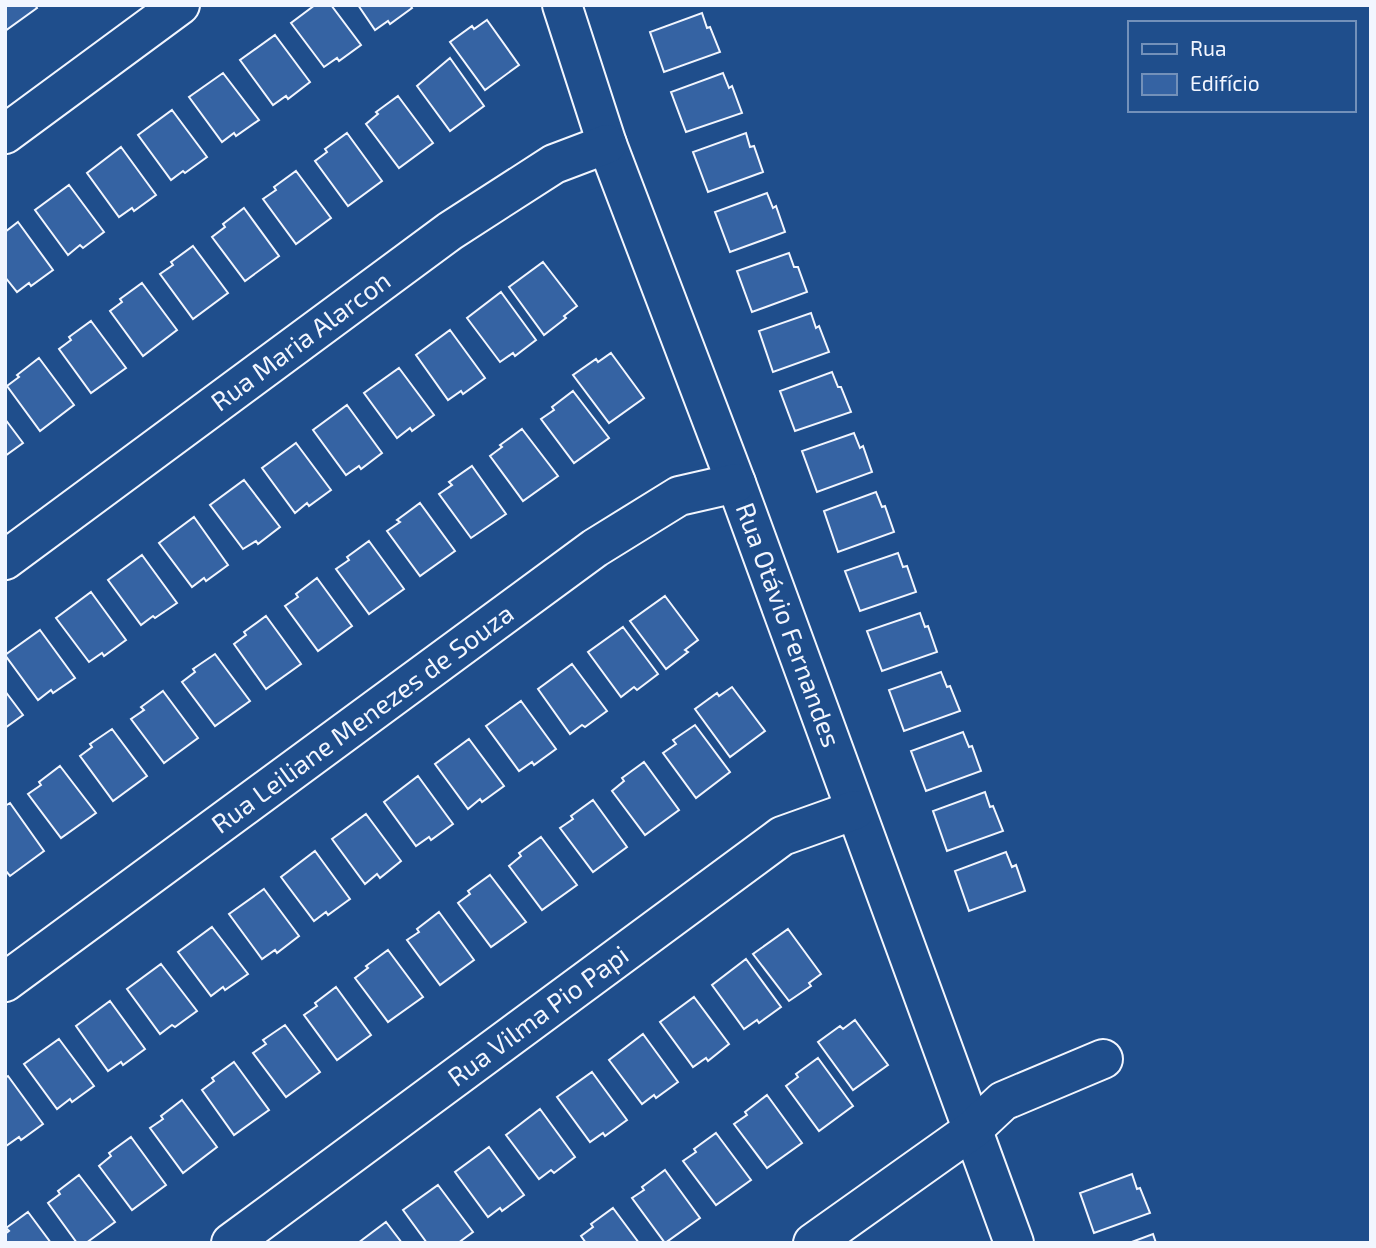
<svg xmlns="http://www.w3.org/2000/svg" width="1376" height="1248" viewBox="0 0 1376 1248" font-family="'Exo 2',sans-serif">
  <rect width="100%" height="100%" fill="#1f4e8c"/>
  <path fill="#3563a3" stroke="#f2f6ff" stroke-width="2" d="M5,5h30l2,3 -32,23z
    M315,5h16l30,40 -22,16 -2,-3 -13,9 -33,-44z
    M358,5h52l2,3 -22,16 -2,-3 -13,9z
    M702,13l5,15 3,-1 10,25 -56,20 -14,-40z
    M487,20l32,45 -34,25 -35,-48 22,-16 2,3z
    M275,35l35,47 -22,17 -2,-3 -13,9 -33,-45z
    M450,58l34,48 -34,25 -33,-45z
    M223,73l36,47 -23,16 -2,-3 -12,9 -33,-45z
    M723,73l6,15 3,-2 10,27 -56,19 -15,-40z
    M398,96l35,47 -34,25 -33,-44 12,-10 -2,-2z
    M172,110l35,47 -22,16 -2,-2 -12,9 -33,-45z
    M347,133l35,48 -34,25 -33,-45 12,-9 -2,-3z
    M746,133l4,14 4,-1 9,26 -55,20 -15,-40z
    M121,147l35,48 -22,16 -2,-3 -13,9 -32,-44z
    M296,171l35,47 -35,26 -33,-45 13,-9 -2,-3z
    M69,185l35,47 -21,16 -3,-3 -12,10 -33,-45z
    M767,193l6,15 3,-2 9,26 -55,20 -15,-40z
    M244,208l35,48 -34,25 -33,-44 13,-10 -2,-3z
    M18,222l35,48 -22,16 -2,-3 -12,9 -12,-15v-45z
    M193,246l35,47 -35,26 -33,-45 13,-9 -2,-3z
    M789,253l5,14h4l9,25 -55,20 -15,-41z
    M543,262l34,44 -13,10 2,2 -22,17 -35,-48z
    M142,283l35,47 -34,26 -33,-45 12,-9 -2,-3z
    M501,292l35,48 -21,16 -2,-3 -13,9 -33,-44z
    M811,313l5,15 3,-2 10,26 -56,20 -14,-41z
    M91,321l35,47 -35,25 -32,-44 12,-9 -2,-3z
    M450,330l35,48 -22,16 -2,-3 -13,9 -32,-45z
    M611,353l33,45 -35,25 -36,-48 23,-16 2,3z
    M39,358l35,47 -34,26 -33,-45 12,-9 -2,-2z
    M399,368l35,47 -22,16 -2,-3 -13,10 -33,-45z
    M832,372l6,15h3l10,25 -56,19 -15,-40z
    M573,391l36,47 -35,25 -33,-44 13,-9 -2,-3z
    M347,405l35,48 -21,16 -2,-3 -13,9 -33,-45z
    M5,419l18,24 -18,13z
    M522,429l36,47 -35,25 -33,-45 12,-9 -2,-2z
    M854,433l6,15 3,-2 9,26 -55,20 -15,-41z
    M296,443l35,47 -22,16 -2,-3 -12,10 -33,-45z
    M472,466l34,48 -35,24 -32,-44 13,-9 -3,-3z
    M244,480l36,47 -22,17 -2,-3 -13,8 -33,-44z
    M876,492l6,15 3,-1 9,26 -56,20 -14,-41z
    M420,503l35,48 -35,25 -33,-45 13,-9 -3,-2z
    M194,517l34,48 -22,16 -2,-3 -12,9 -33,-44z
    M369,541l35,48 -35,25 -33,-45 13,-9 -2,-3z
    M898,553l5,14 4,-1 9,26 -56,19 -15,-40z
    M142,555l35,48 -22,15 -2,-2 -12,9 -33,-45z
    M317,578l35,48 -34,25 -33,-45 13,-9 -2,-3z
    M91,592l35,48 -22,16 -2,-3 -13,9 -33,-44z
    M665,596l33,44 -13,10 3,2 -22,17 -36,-48z
    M920,613l5,14 3,-1 9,26 -55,19 -15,-40z
    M266,616l35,48 -35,25 -32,-45 12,-9 -2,-3z
    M623,627l35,47 -21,16 -3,-3 -13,10 -33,-45z
    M40,630l35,48 -22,15 -2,-3 -13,10 -33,-45z
    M215,654l35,47 -35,25 -33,-44 13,-10 -2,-3z
    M572,664l35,47 -22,16 -3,-2 -12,9 -32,-45z
    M941,672l6,15 3,-1 10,25 -56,20 -15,-41z
    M732,687l33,44 -35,26 -35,-48 22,-16 2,3z
    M5,691l18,24 -18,13z
    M163,691l35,47 -34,25 -33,-44 13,-9 -3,-3z
    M521,701l35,48 -22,16 -2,-3 -13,9 -33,-45z
    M695,725l35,47 -34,26 -33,-45 13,-9 -3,-4z
    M112,729l35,47 -34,25 -33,-45 12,-9 -2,-3z
    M963,732l6,15 3,-1 9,25 -55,20 -15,-40z
    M469,739l35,47 -22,16 -2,-3 -12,10 -33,-45z
    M644,762l35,48 -34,25 -33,-44 12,-10 -2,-3z
    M60,766l36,47 -35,25 -33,-44 13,-9 -2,-3z
    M418,776l35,48 -22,16 -2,-3 -13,9 -32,-44z
    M985,792l5,15 3,-1 10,25 -56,20 -14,-40z
    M593,800l34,47 -34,25 -33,-44 13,-9 -2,-3z
    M10,803l34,48 -34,25 -5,-6v-64z
    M366,814l35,47 -21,17 -3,-4 -12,10 -33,-45z
    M541,837l36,48 -35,25 -33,-44 12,-10 -2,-3z
    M315,851l35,48 -22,16 -2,-3 -12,9 -33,-44z
    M1006,852l6,15 4,-2 9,26 -56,20 -14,-40z
    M490,875l36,47 -35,25 -33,-44 12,-9 -2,-3z
    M264,889l35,47 -22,17 -2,-3 -13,9 -33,-45z
    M439,912l35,48 -34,25 -33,-45 12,-8 -2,-3z
    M212,927l36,47 -23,16 -2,-3 -12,9 -33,-44z
    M788,929l33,45 -12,9 2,3 -22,15 -36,-47z
    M388,950l35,47 -35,25 -33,-44 13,-10 -2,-2z
    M746,959l35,48 -22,16 -2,-3 -13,9 -32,-44z
    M161,964l36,47 -22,16 -3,-2 -12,9 -33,-45z
    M336,987l35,48 -34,25 -33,-45 13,-9 -2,-3z
    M694,997l35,47 -21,17 -2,-3 -13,9 -33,-45z
    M110,1001l35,48 -22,16 -2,-3 -13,9 -32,-45z
    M855,1020l33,45 -35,25 -35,-48 22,-16 3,3z
    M285,1025l35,47 -34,25 -33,-44 13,-9 -3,-4z
    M643,1034l35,48 -22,16 -2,-3 -12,9 -33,-44z
    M59,1039l35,47 -22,16 -2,-3 -13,10 -33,-45z
    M818,1058l35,48 -34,25 -33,-45 12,-9 -2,-3z
    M234,1062l35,48 -35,25 -32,-45 12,-9 -2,-3z
    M592,1072l35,48 -22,16 -2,-3 -13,9 -33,-45z
    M8,1076l35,48 -22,16 -2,-3 -13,9 -1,-68z
    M767,1095l35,48 -35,25 -33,-44 13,-9 -2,-3z
    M182,1100l35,47 -34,26 -33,-45 13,-9 -2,-3z
    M540,1109l35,48 -21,16 -3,-3 -12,9 -33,-44z
    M716,1133l35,47 -35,25 -33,-44 13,-9 -2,-3z
    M131,1137l35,48 -34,25 -33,-44 12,-10 -2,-3z
    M489,1147l35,48 -22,16 -2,-3 -12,9 -33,-45z
    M665,1170l35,48 -35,25 -33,-45 12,-8 -2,-3z
    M1132,1174l5,15 3,-1 10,25 -56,20 -14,-40z
    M79,1175l36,47 -29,21h-9l-29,-40 12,-9 -2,-3z
    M438,1185l35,47 -15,11h-31l-24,-33z
    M613,1208l26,35h-53l-5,-7 12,-9 -2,-3z
    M28,1212l23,31h-46v-9l4,-3 -3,-3z
    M386,1222l16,21h-44z
    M1153,1234l3,9h-27z"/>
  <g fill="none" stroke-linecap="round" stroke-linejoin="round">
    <g stroke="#f2f6ff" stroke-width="42">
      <g id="street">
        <path id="s1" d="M562,5l45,139 129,339 278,760"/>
        <path d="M5,134l175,-129"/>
        <path id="s2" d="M5,560l445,-329 104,-67 53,-20"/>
        <path id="s3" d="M5,982l590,-434 84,-52 57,-13"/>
        <path id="s4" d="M231,1243l551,-407 73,-26"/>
        <path d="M813,1243l159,-113 31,-29 100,-42"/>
      </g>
    </g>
    <use href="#street" stroke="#1f4e8c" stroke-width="38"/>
  </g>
  <g text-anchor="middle" stroke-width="5" stroke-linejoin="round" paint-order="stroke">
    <g font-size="26" fill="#f2f6ff" stroke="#1f4e8c">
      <text dy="9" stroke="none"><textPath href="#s2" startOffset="368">Rua Maria Alarcon</textPath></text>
      <text dy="9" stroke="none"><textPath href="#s1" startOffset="660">Rua Otávio Fernandes</textPath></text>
      <text dy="9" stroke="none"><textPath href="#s3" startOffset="444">Rua Leiliane Menezes de Souza</textPath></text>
      <text dy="9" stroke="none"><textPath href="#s4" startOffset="382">Rua Vilma Pio Papi</textPath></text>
    </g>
  </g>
  <rect width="1376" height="1248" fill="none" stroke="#f2f6ff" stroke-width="14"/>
  <rect x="1128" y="21" width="228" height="91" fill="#1f4e8c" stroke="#7391ba" stroke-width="2"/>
  <rect x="1142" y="44" width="35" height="10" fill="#1f4e8c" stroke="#7391ba" stroke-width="2"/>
  <text x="1190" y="56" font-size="21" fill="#f2f6ff">Rua</text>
  <rect x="1142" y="74" width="35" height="21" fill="#3563a3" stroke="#7391ba" stroke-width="2"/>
  <text x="1190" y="91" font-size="21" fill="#f2f6ff">Edifício</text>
</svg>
